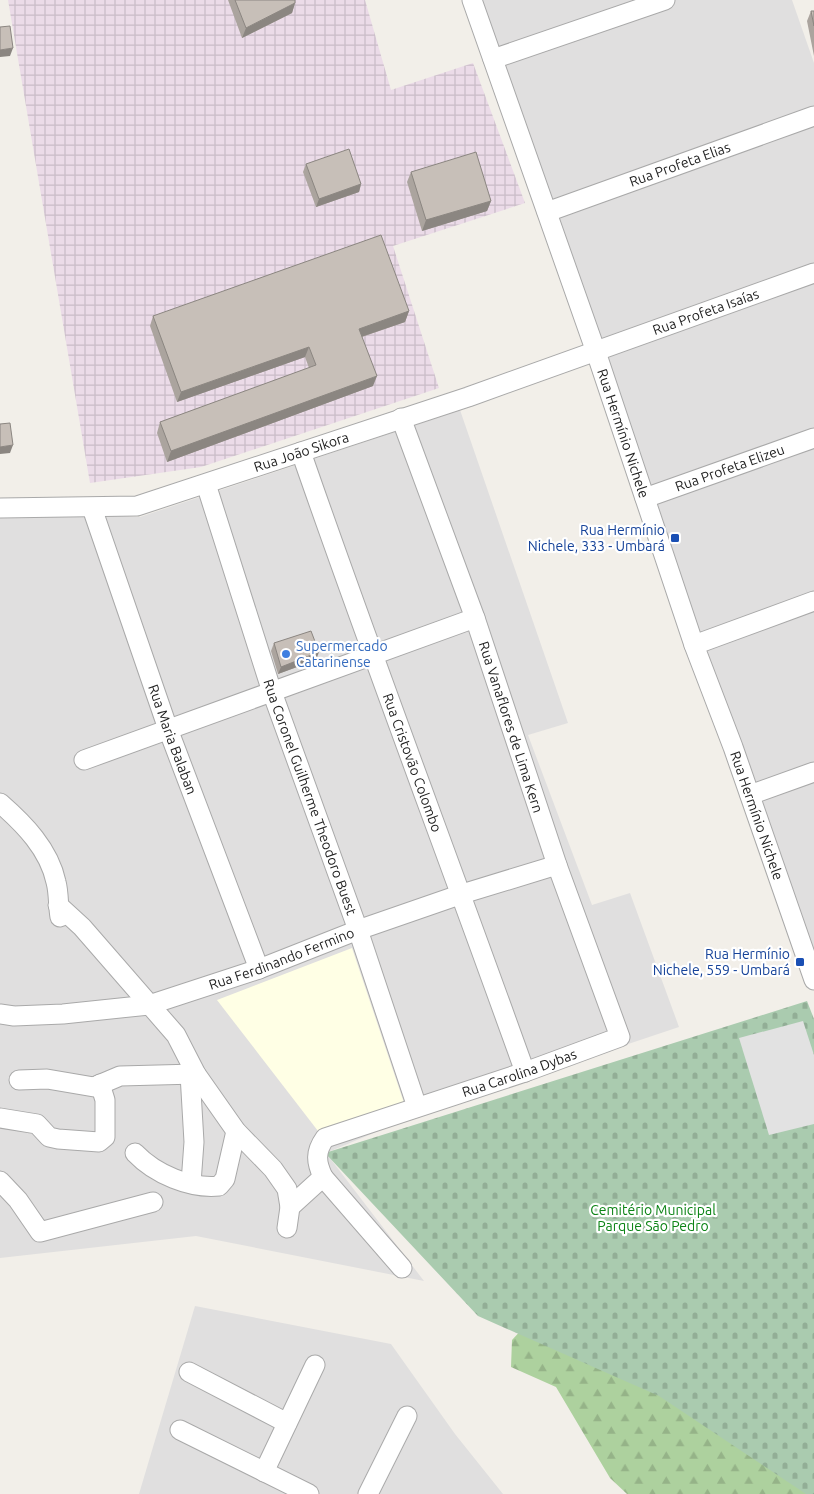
<svg xmlns="http://www.w3.org/2000/svg" width="814" height="1494" viewBox="0 0 814 1494" font-family="Ubuntu,sans-serif">
  <defs>
    <pattern id="industrial-grid" width="8" height="8" patternUnits="userSpaceOnUse" patternTransform="scale(1.25)"><rect width="8" height="8" fill="#ebdbe8"/><path d="M0 4h8M4 0v8" fill="none" stroke="#c9bcc7"/></pattern>
    <pattern id="forest-firs" width="22" height="20" patternUnits="userSpaceOnUse" patternTransform="scale(1.25)"><rect width="22" height="20" fill="#add19e"/><path d="M5 1l3.5 6h-7zM16 11l3.5 6h-7z" fill="#95b388"/></pattern>
    <pattern id="cemetery-stones" width="16" height="16" patternUnits="userSpaceOnUse" patternTransform="scale(1.25)"><rect width="16" height="16" fill="#aacbaf"/><path d="M2 7V4a2 2 0 0 1 4 0v3zM10 15v-3a2 2 0 0 1 4 0v3z" fill="#92ae96"/></pattern>
  </defs>
  <rect width="100%" height="100%" fill="#f2efe9"/>
  <path fill="#e0dfdf" d="M479,0h313l22,63v896l-119,-326z
    M460,410l108,313 -40,12 64,170 38,-12 49,134 -260,87 -93,39 98,128 -228,-45 -196,22v-745l51,-1 89,5z
    M195,1306l196,38 64,90 48,60h-364z"/>
  <path fill="url(#industrial-grid)" d="M8,0h357l26,90 82,-27 52,140 -132,43 46,142 -238,79 -111,16z"/>
  <path fill="#ffffe5" d="M352,948l52,155 -86,28 -101,-131z"/>
  <path fill="url(#forest-firs)" d="M537,1313l277,181h-187l-17,-16 -54,-91 -45,-20 1,-27z"/>
  <path fill="url(#cemetery-stones)" d="M807,1001l7,18v475h-8l-147,-98 -181,-80 -153,-163z"/>
  <path fill="#e2e2e2" d="M803,1021l11,34v69l-45,11 -30,-97z"/>
  <g fill="none" stroke-linecap="round" stroke-linejoin="round">
    <g stroke="#a9a9a9" stroke-width="21">
      <g id="minor">
        <path id="s1" d="M472,0l124,352 98,293 39,102 81,233"/>
        <path d="M493,59l172,-59"/>
        <path id="s2" d="M547,212l267,-96"/>
        <path id="s3" d="M301,452c72,208 150,413 224,620"/>
        <path id="s4" d="M206,484l66,208 86,238 59,177"/>
        <path id="s5" d="M645,498l169,-60"/>
        <path id="s6" d="M0,508l137,-2 331,-109 346,-124"/>
        <path id="s7" d="M92,508l76,221 91,240"/>
        <path d="M694,645l120,-44"/>
        <path d="M84,760l391,-142"/>
        <path d="M750,795l64,-23"/>
        <path d="M0,803c24,21 49,46 56,79 3,11 2,24 4,35"/>
        <path d="M58,905l24,22 94,108 20,39 40,57 37,38 14,20 3,18 -3,21"/>
        <path id="s8" d="M0,1014l14,2 49,-2 86,-9 110,-36 99,-39 104,-36 95,-29"/>
        <path d="M190,1074l4,68 -3,41"/>
        <path d="M19,1080l28,-1 47,8 26,-11 76,-2"/>
        <path d="M0,1118l37,6 12,13 9,2 41,3 6,-5v-37l-5,-16"/>
        <path d="M135,1153c20,21 55,36 84,33l6,-7 11,-48"/>
        <path d="M323,1177l79,91"/>
        <path d="M0,1181l18,19 22,32 113,-30"/>
        <path id="s9" d="M290,1207l33,-30c-7,-15 -8,-25 2,-39l200,-66 95,-35 -63,-172 -82,-247 -74,-200"/>
        <path d="M189,1372l98,51"/>
        <path d="M180,1430l129,64"/>
        <path d="M264,1472l51,-107"/>
        <path d="M368,1494l39,-78"/>
      </g>
    </g>
    <use href="#minor" stroke="#fff" stroke-width="19"/>
  </g>
  <path fill="#aba49e" d="M228,0h67v3l-3,10 -50,25z
    M811,11h3v45l-7,-35z
    M306,164l55,20 -2,8 -43,15 -13,-35z
    M411,172l80,29 -4,10 -65,20 -15,-49z
    M409,311l-4,11 -43,15 11,49 -206,76 -10,-29 3,-11 149,-54 -4,-11 -128,45 -27,-76 3,-10z
    M274,643l42,17 -38,14 -7,-23z"/>
  <path fill="#8b8681" d="M295,3l-3,10 -50,25 4,-10z
    M13,48l-3,8 -10,1v-7z
    M361,184l-2,8 -43,15 3,-8z
    M491,201l-4,10 -65,20 4,-11z
    M409,311l-4,11 -50,17 4,-10z
    M309,347l-4,10 -128,45 4,-10z
    M377,376l-4,10 -206,76 4,-11z
    M13,445l-3,8 -10,1v-7z
    M319,652l-3,8 -38,14 3,-7z"/>
  <path fill="#c7bfb8" stroke="#8b8681" d="M235,0h60v3l-49,25z
    M811,11h3v15z
    M10,26l3,22 -13,2v-23z
    M349,149l12,35 -42,15 -13,-35z
    M476,152l15,49 -65,19 -15,-48z
    M381,235l28,76 -50,18 18,47 -206,75 -11,-29 156,-57 -7,-18 -128,45 -28,-76z
    M10,423l3,22 -13,2v-23z
    M311,631l8,21 -38,15 -7,-24z"/>
  <g fill="#1a4fb4" stroke="#fff" stroke-width="2">
    <rect x="670" y="533" width="10" height="10" rx="2.5"/>
    <rect x="795" y="957" width="10" height="10" rx="2.5"/>
  </g>
  <circle fill="#3f7fe0" stroke="#fff" stroke-width="2" cx="286" cy="654" r="5"/>
  <g text-anchor="middle" stroke-width="4.5" stroke-linejoin="round" paint-order="stroke">
    <g font-size="14" fill="#222" stroke="#fff">
      <text dy="5" stroke="none"><textPath href="#s2" startOffset="141">Rua Profeta Elias</textPath></text>
      <text dy="5" stroke="none"><textPath href="#s6" startOffset="738">Rua Profeta Isaías</textPath></text>
      <text dy="5" stroke="none"><textPath href="#s1" startOffset="459">Rua Hermínio Nichele</textPath></text>
      <text dy="5" stroke="none"><textPath href="#s6" startOffset="310">Rua João Sikora</textPath></text>
      <text dy="5" stroke="none"><textPath href="#s5" startOffset="90">Rua Profeta Elizeu</textPath></text>
      <text transform="translate(511 727) rotate(72)" y="5">Rua Vanaflores de Lima Kern</text>
      <text dy="5" stroke="none"><textPath href="#s7" startOffset="245">Rua Maria Balaban</textPath></text>
      <text dy="5" stroke="none"><textPath href="#s3" startOffset="330">Rua Cristovão Colombo</textPath></text>
      <text dy="5" stroke="none"><textPath href="#s4" startOffset="330">Rua Coronel Guilherme Theodoro Buest</textPath></text>
      <text dy="5" stroke="none"><textPath href="#s1" startOffset="864">Rua Hermínio Nichele</textPath></text>
      <text dy="5" stroke="none"><textPath href="#s8" startOffset="290">Rua Ferdinando Fermino</textPath></text>
      <text dy="5" stroke="none"><textPath href="#s9" startOffset="291">Rua Carolina Dybas</textPath></text>
    </g>
    <g font-size="14" fill="#164399" stroke="#fff" text-anchor="end">
      <text x="665" y="535">Rua Hermínio<tspan x="665" dy="16">Nichele, 333 - Umbará</tspan></text>
      <text x="790" y="959">Rua Hermínio<tspan x="790" dy="16">Nichele, 559 - Umbará</tspan></text>
    </g>
    <g font-size="14" fill="#366cbe" stroke="#fff" text-anchor="start">
      <text x="296" y="651">Supermercado<tspan x="296" dy="16">Catarinense</tspan></text>
    </g>
    <g font-size="14" fill="#0c8416" stroke="#fff">
      <text x="653" y="1215">Cemitério Municipal<tspan x="653" dy="16">Parque São Pedro</tspan></text>
    </g>
  </g>
</svg>
